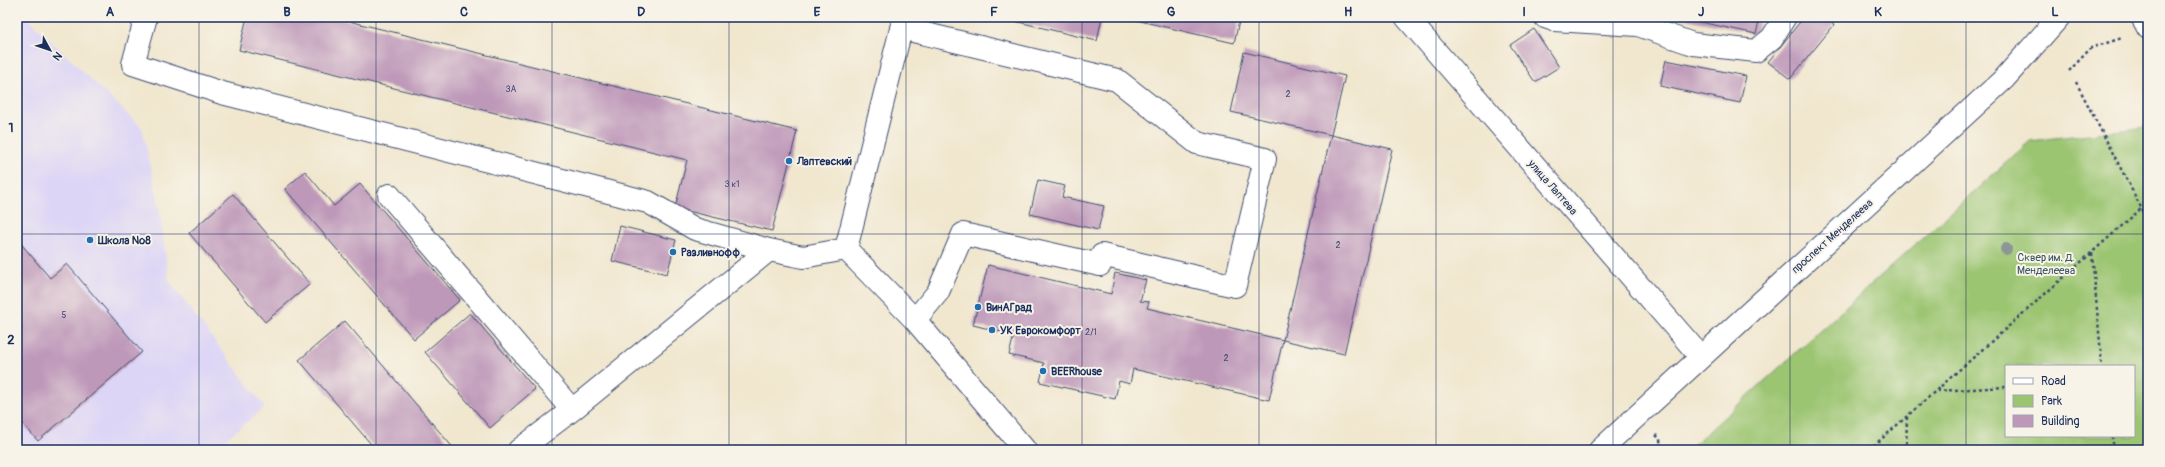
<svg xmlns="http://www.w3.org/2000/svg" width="2165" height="467" viewBox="0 0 2165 467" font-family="Pangolin,sans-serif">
  <rect width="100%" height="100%" fill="#f7f3e8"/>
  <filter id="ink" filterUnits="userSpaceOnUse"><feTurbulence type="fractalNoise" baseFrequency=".025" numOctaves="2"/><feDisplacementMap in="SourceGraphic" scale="8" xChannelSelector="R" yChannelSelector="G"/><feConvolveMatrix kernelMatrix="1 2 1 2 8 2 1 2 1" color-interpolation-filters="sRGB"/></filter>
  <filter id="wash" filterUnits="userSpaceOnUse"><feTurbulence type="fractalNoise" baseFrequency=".012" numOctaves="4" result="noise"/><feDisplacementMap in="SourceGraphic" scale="16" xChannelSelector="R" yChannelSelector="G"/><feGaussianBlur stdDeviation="0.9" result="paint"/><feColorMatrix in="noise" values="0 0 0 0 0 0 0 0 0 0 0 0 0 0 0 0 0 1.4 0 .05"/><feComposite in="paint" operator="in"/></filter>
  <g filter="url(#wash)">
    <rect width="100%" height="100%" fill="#f1e7cf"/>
    <path fill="#ddd5f6" d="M17,17h9l116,111 16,71 11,82 96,126 -52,43h-196z"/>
    <path fill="#9bc571" stroke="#5b7a68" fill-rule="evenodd" d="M2148,127v323h-460l342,-309zM2006,366h128v70h-128z"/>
    <g id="blocks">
      <path fill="#be98b9" d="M247,17h85l465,114 -25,100 -97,-23 12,-48 -448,-110z
        M998,17h104l-5,24z
        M1123,17h117l-6,26z
        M1677,17h83l-4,17z
        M1804,17h20l10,8 -44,54 -22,-17z
        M1534,29l25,38 -24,15 -25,-37z
        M1244,52l101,24 -14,59 -100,-23z
        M1666,60l80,16 -6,27 -80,-17z
        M1331,135l61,14 -48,205 -61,-14z
        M305,171l29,35 26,-22 100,116 -46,39 -129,-150z
        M1038,180l27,6 -3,11 42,9 -6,24 -68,-16z
        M233,194l77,90 -45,38 -76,-89z
        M620,226l56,14 -9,34 -55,-13z
        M17,239l33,39 17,-14 75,88 -104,89 -21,-24z
        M988,265l123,29 4,-21 31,7 -6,21 9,1 -2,6 136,32 -14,60 -136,-31 -3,15 -11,-3 -4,18 -75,-17 4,-19 -35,-8 5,-20 -41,-10z
        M470,313l65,76 -45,39 -65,-76z
        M345,321l110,129h-79l-77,-90z"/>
    </g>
  </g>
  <g filter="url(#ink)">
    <use href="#blocks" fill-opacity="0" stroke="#3b4b6f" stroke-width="1"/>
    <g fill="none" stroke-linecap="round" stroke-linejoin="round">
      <g stroke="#3b4b6f" stroke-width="24">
        <path id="minor" d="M146,17l-13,47 89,29 426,109 47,27 74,21 34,7 43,-8
          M1406,17l294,339
          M1545,17l9,3 84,5 55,19 63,7 16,-13 13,-21
          M901,28l216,52 80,63 68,16 -30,127 -133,-31 -2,10 -137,-31 -25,58 -23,28
          M389,195l183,215 197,-160
          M846,249l69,71 110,130
          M846,249l58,-232
          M519,450l53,-40"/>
      </g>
      <g stroke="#3b4b6f" stroke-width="24">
        <path id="major" d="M2142,17l6,11
          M1600,450l404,-371 55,-62"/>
      </g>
      <path stroke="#3b4b6f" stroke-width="2.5" stroke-dasharray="3 3" stroke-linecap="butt" d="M2069,71l22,-23 31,-10
        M2076,82l72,139
        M2092,253l10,113
        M1937,391l69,-4
        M1656,435l4,4 1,11
        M2112,436l2,14
        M1869,450l273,-242
        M1906,450l1,-33"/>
      <use href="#minor" stroke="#fff" stroke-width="22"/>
      <use href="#major" stroke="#fff" stroke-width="22"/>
    </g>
    <circle fill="#8d9694" cx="2006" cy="249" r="6"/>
  </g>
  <path fill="none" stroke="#1b2f5e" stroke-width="1" stroke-opacity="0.55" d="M199,17v433M376,17v433M552,17v433M729,17v433M906,17v433M1082,17v433M1259,17v433M1436,17v433M1613,17v433M1790,17v433M1966,17v433M17,234h2131"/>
  <g fill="#1f6fb2" stroke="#f7f3e8" stroke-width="1.5">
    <circle cx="789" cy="161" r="4"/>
    <circle cx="90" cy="240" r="4"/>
    <circle cx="673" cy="252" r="4"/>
    <circle cx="978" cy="307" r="4"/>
    <circle cx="992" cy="330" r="4"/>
    <circle cx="1043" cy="371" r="4"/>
  </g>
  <g text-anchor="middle" stroke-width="4" stroke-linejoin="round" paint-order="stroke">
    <g font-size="9" fill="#444975">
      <text x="511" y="92">3А</text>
      <text x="1288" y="97">2</text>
      <text x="732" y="187">3 к1</text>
      <text x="1338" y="248">2</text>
      <text x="64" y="318">5</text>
      <text x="1091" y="335">2/1</text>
      <text x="1226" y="361">2</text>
    </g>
    <g font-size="11" font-weight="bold" fill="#1b2f5e" stroke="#f7f3e8" text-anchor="start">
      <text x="797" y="165">Лаптевский</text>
      <text x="98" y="244">Школа №8</text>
      <text x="681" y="256">Разливнофф</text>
      <text x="986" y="311">ВинАГрад</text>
      <text x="1000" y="334">УК Еврокомфорт</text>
      <text x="1051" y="375">BEERhouse</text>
    </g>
    <g font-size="11" fill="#1b2f5e" stroke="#f7f3e8">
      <text transform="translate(1553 187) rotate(49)" y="4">улица Лаптева</text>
      <text transform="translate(1832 236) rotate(-42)" y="4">проспект Менделеева</text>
    </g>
    <g font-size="11" fill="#3b5463" stroke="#f7f3e8">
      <text x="2046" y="261">Сквер им. Д.<tspan x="2046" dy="13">Менделеева</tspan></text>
    </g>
  </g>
  <rect width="2165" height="467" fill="none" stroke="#f7f3e8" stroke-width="44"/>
  <rect x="2005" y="365" width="130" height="72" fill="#f7f3e8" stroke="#9fa5b1"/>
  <rect x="2013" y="378" width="20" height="6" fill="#ffffff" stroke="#9fa5b1"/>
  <text x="2041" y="385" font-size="12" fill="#1b2f5e">Road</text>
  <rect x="2013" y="395" width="20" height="12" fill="#9bc571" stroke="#9fa5b1"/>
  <text x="2041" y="405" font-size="12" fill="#1b2f5e">Park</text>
  <rect x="2013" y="415" width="20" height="12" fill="#be98b9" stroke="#9fa5b1"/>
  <text x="2041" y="425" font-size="12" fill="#1b2f5e">Building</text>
  <g transform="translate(50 50) rotate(130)" stroke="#f7f3e8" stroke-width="3" paint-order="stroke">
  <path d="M0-3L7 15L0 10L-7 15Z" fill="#1b2f5e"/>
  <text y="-6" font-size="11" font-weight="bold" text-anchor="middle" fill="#1b2f5e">N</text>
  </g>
  <rect x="22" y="22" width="2121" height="423" fill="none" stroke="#1b2f5e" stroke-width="1.5"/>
  <g font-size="13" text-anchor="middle" font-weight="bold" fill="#1b2f5e">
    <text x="110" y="16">A</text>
    <text x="287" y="16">B</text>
    <text x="464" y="16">C</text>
    <text x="641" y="16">D</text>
    <text x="817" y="16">E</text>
    <text x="994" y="16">F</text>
    <text x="1171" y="16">G</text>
    <text x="1348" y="16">H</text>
    <text x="1524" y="16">I</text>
    <text x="1701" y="16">J</text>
    <text x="1878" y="16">K</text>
    <text x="2055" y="16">L</text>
    <text x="11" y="132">1</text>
    <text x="11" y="344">2</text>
  </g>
</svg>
